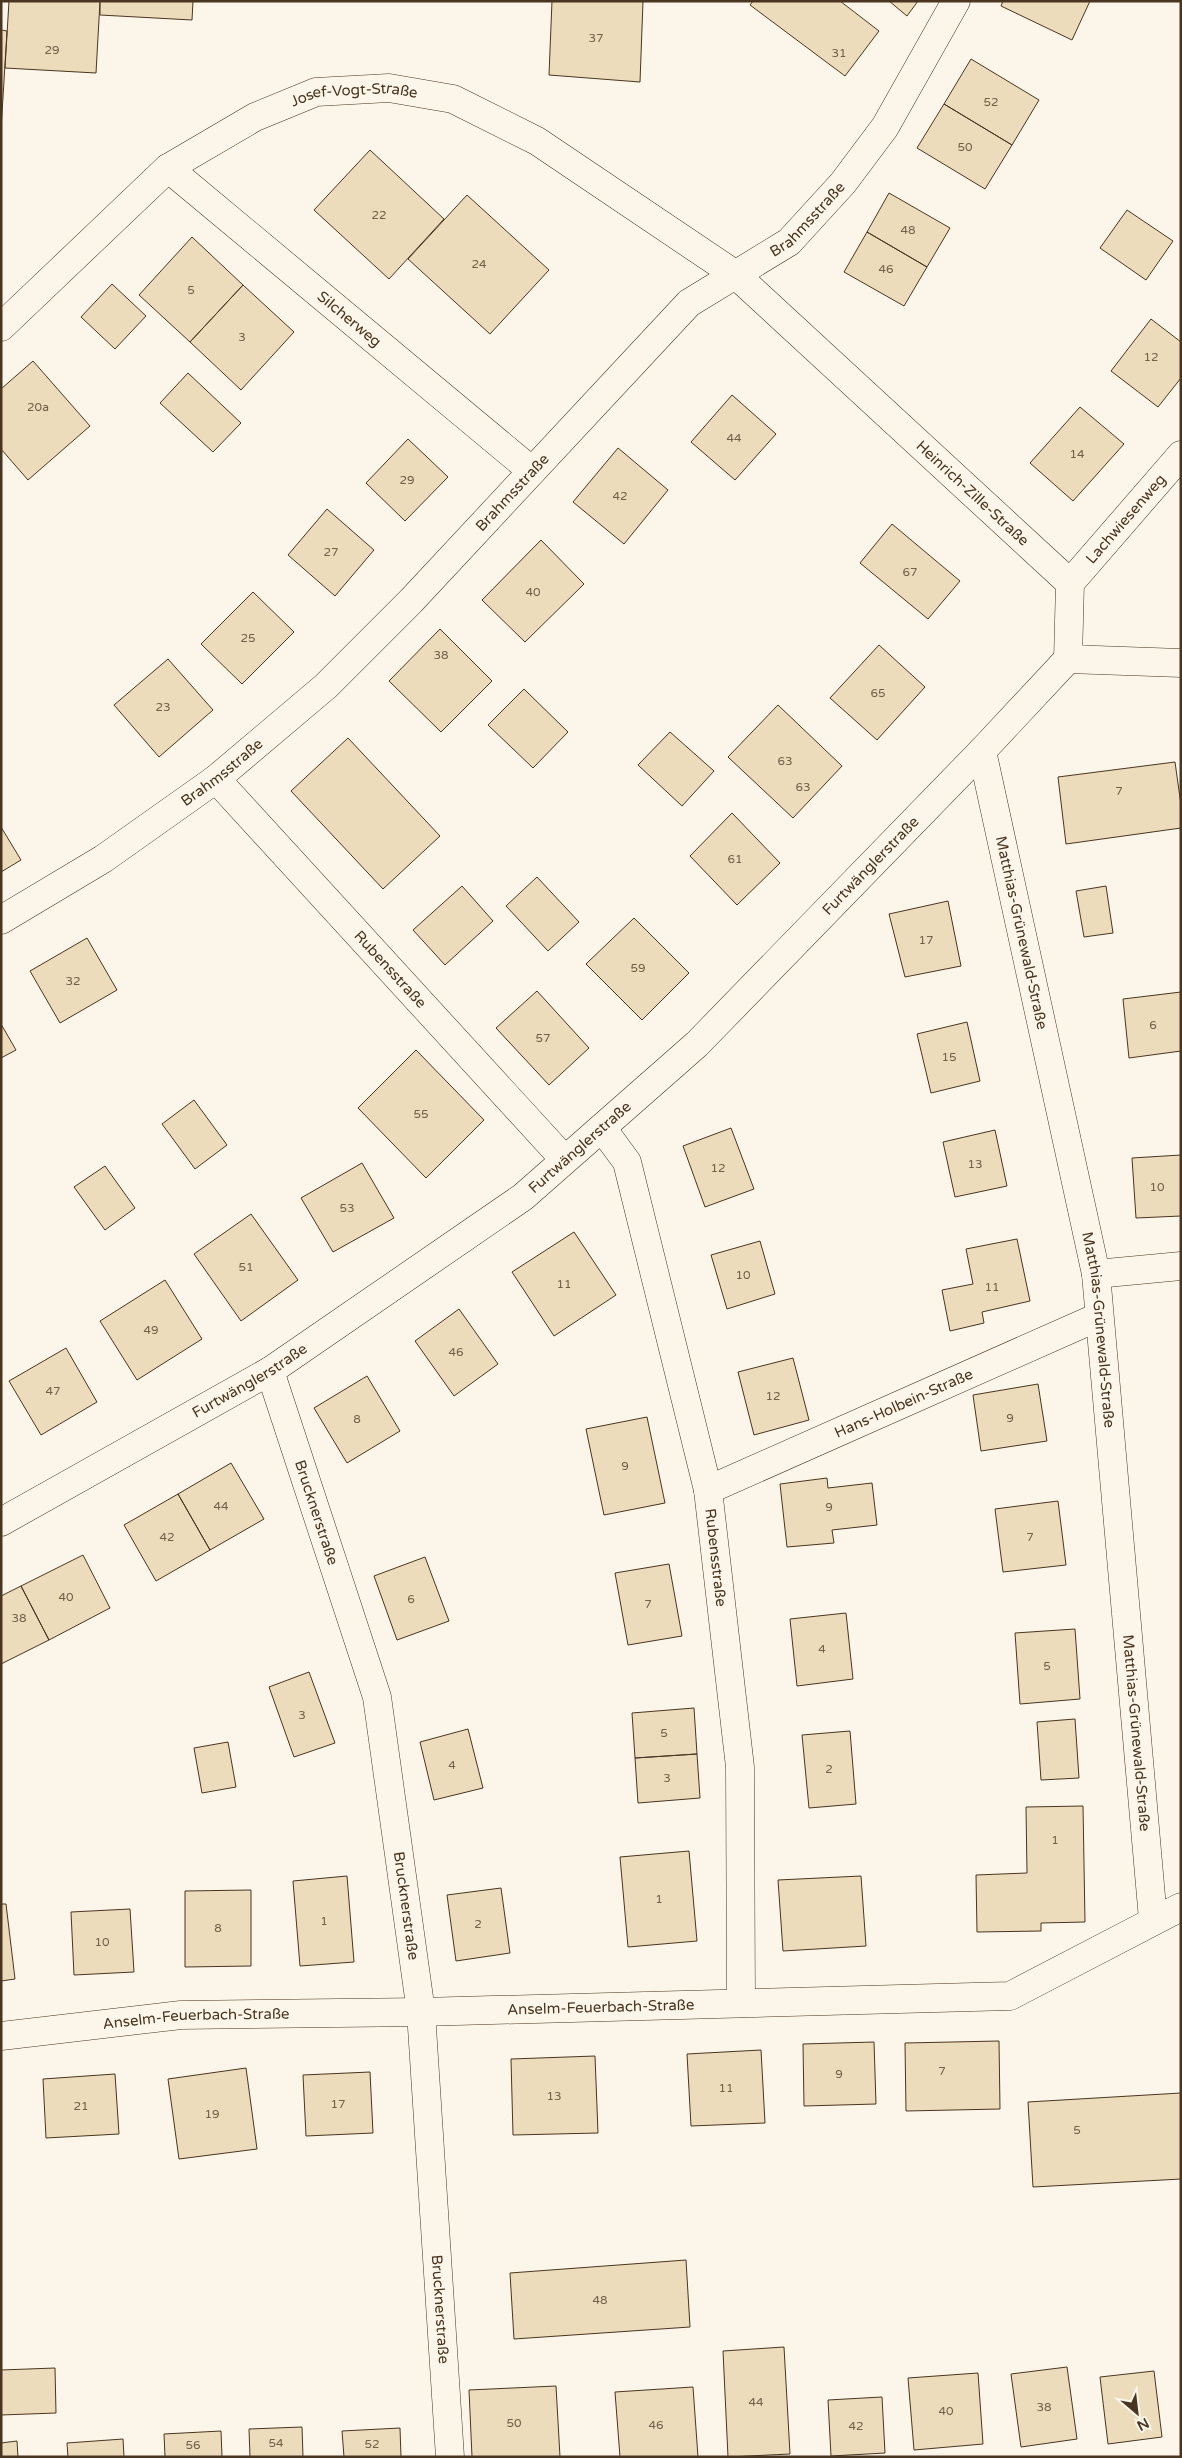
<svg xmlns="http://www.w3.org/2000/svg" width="1182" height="2458" viewBox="0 0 1182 2458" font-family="'Varela Round',sans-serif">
  <rect width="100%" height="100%" fill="#fbf6e9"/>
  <path fill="#ecdcbc" stroke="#4a3520" d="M9,1h91l-4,72 -91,-5z
    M100,1h93l-1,19 -92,-5z
    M552,1h91l-3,81 -91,-7z
    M753,1h87l39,30 -34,45 -95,-71z
    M889,1h29l-11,15z
    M1003,1h87l-18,39 -71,-34z
    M1,30l6,1 -6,99z
    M971,59l68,41 -27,45 -68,-41z
    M944,104l68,41 -27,44 -68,-41z
    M370,150l74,69 -55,60 -75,-69z
    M889,193l61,35 -23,39 -60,-35z
    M467,195l82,75 -59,64 -82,-75z
    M1127,210l46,31 -27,39 -46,-32z
    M867,232l60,35 -23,39 -60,-34z
    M192,237l51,48 -53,57 -51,-47z
    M112,284l34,32 -31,33 -34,-32z
    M243,285l51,47 -53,58 -51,-48z
    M1151,319l30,23v36l-23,29 -47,-36z
    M33,361l57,65 -62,54 -27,-31v-60z
    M188,373l53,50 -28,29 -53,-49z
    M732,395l44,39 -41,46 -44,-38z
    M1080,407l44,37 -51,57 -43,-38z
    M408,439l40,38 -43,44 -39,-38z
    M618,448l50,42 -44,54 -51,-42z
    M327,509l47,41 -39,46 -47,-41z
    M892,524l68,57 -32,38 -68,-56z
    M541,540l43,44 -59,58 -43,-42z
    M253,592l41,40 -52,52 -41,-40z
    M440,629l52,52 -51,51 -52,-51z
    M879,645l46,42 -48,53 -47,-42z
    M168,659l45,51 -54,47 -45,-52z
    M524,689l44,43 -35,36 -45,-43z
    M778,705l64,61 -49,52 -65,-61z
    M670,732l44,39 -32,35 -44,-41z
    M348,738l92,98 -57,53 -92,-98z
    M1175,762l6,43v23l-115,16 -8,-67z
    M732,813l48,50 -43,42 -47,-49z
    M1,827l20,33 -20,12z
    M537,877l42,45 -31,29 -42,-45z
    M462,886l31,35 -48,44 -32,-35z
    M1106,886l7,47 -29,4 -8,-46z
    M948,901l13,65 -56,11 -16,-63z
    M634,918l55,55 -47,47 -56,-56z
    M87,938l30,52 -57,33 -30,-52z
    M537,991l52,57 -40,37 -53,-57z
    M1181,992v59l-52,7 -6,-59z
    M967,1022l13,59 -49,12 -14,-59z
    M1,1024l15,26 -15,8z
    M416,1050l68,70 -58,58 -68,-70z
    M194,1100l33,45 -32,24 -33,-45z
    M731,1128l23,61 -49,18 -22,-61z
    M995,1130l12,56 -52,11 -12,-55z
    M1181,1155v61l-45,2 -4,-60z
    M362,1163l32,55 -61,34 -32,-54z
    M105,1166l30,42 -30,22 -31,-43z
    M251,1214l47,66 -57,41 -47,-67z
    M574,1232l42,63 -62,41 -42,-64z
    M1017,1239l13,62 -48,11 2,11 -34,8 -8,-41 31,-6 -7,-35z
    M760,1241l15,53 -48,15 -16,-54z
    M165,1280l37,59 -65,41 -37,-59z
    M459,1309l39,55 -44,32 -39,-55z
    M66,1348l31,54 -56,33 -32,-54z
    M793,1358l16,62 -55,15 -16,-63z
    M367,1376l33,55 -53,32 -33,-55z
    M1038,1384l9,57 -66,10 -8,-56z
    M647,1417l18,86 -61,12 -18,-86z
    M231,1463l33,56 -54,31 -32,-56z
    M827,1478l1,10 44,-5 5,42 -45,5 2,13 -47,4 -7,-63z
    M178,1494l32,56 -54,31 -32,-56z
    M1058,1501l8,64 -63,7 -8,-63z
    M83,1555l27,53 -61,32 -28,-54z
    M425,1557l24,64 -52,19 -23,-64z
    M669,1564l13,72 -54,9 -13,-72z
    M21,1586l28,54 -48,24v-68z
    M846,1613l7,66 -56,7 -7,-67z
    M1075,1629l5,70 -60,5 -5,-71z
    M309,1672l26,71 -41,14 -25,-70z
    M694,1708l3,46 -62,4 -3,-45z
    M1075,1719l4,59 -38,2 -4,-58z
    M468,1729l15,59 -49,12 -14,-58z
    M850,1731l6,73 -47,4 -7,-73z
    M228,1742l8,45 -34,6 -8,-45z
    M697,1754l3,44 -62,5 -3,-45z
    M1083,1806l2,116 -44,1v8l-64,1 -1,-57 51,-2 -1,-66z
    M689,1851l8,90 -69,6 -8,-90z
    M347,1876l7,86 -54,4 -7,-85z
    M861,1876l5,70 -83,5 -5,-71z
    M501,1888l9,65 -54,8 -9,-66z
    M251,1890v76l-66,1v-76z
    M1,1904h5l9,75 -14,2z
    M130,1909l4,63 -60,3 -3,-63z
    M999,2041l1,68 -94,2 -1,-68z
    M874,2042l2,62 -72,2 -1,-62z
    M761,2050l4,73 -74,3 -4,-72z
    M595,2056l3,77 -85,2 -2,-76z
    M246,2068l11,81 -78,10 -11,-80z
    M370,2072l3,61 -67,3 -3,-61z
    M115,2074l4,60 -73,4 -3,-59z
    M1181,2093v86l-148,8 -5,-85z
    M686,2260l4,67 -176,12 -4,-66z
    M784,2347l6,107 -62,3 -5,-106z
    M1067,2367l10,72 -56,8 -10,-73z
    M55,2368l1,45 -55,2v-45z
    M1154,2371l8,66 -54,7 -8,-67z
    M978,2373l5,71 -69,6 -6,-72z
    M556,2386l4,71h-88l-3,-67z
    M693,2387l5,70h-78l-5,-65z
    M882,2397l3,56 -54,3 -3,-56z
    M302,2427l1,30h-53l-1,-28z
    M400,2428l1,29h-57l-2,-26z
    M221,2431l1,26h-57l-1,-23z
    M123,2439l1,18h-56l-1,-14z
    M17,2441l1,16h-17v-14z"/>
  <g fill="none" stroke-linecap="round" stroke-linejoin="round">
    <g stroke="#4a3520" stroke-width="29">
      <g id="minor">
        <path id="s1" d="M168,168l364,303"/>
        <path id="s2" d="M1,327l167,-159 87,-51 61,-25 73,-4 64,11 84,42 199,134 334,308 -2,76 113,4"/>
        <path id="s3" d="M1070,583l111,-128"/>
        <path id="s4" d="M982,751l114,523 57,645"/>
        <path id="s5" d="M216,779l348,380"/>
        <path id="s6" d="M1,920l102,-61 113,-80 110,-93 85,-85 278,-298 100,-61 54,-59 42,-56 71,-126"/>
        <path id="s7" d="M602,1128l25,34 81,328 32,277 1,236"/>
        <path d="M1096,1274l85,-8"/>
        <path id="s8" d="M270,1371l107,326 44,315 29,445"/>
        <path id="s9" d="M708,1490l390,-173"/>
        <path id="s10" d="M1,1522l269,-151 253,-174 174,-153 285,-293 86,-92"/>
        <path id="s11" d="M1,2036l180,-21 240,-3 589,-16 171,-89"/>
      </g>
    </g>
    <use href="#minor" stroke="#fbf6e9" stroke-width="28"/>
  </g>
  <g text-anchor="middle" stroke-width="4" stroke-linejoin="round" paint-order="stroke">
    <g font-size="12" fill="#725f47">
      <text x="596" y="42">37</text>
      <text x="52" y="54">29</text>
      <text x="839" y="57">31</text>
      <text x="991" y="106">52</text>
      <text x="965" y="151">50</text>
      <text x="379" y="219">22</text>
      <text x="908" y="234">48</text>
      <text x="479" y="268">24</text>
      <text x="886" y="273">46</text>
      <text x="191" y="294">5</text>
      <text x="242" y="341">3</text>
      <text x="1151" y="361">12</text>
      <text x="38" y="411">20a</text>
      <text x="734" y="442">44</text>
      <text x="1077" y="458">14</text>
      <text x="407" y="484">29</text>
      <text x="620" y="500">42</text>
      <text x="331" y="556">27</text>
      <text x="910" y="576">67</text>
      <text x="533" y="596">40</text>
      <text x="248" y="642">25</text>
      <text x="441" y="659">38</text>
      <text x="878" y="697">65</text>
      <text x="163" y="711">23</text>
      <text x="785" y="765">63</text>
      <text x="803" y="791">63</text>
      <text x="1119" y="795">7</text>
      <text x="735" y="863">61</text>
      <text x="926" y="944">17</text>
      <text x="638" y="972">59</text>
      <text x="73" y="985">32</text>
      <text x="1153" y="1029">6</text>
      <text x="543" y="1042">57</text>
      <text x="949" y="1061">15</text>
      <text x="421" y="1118">55</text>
      <text x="975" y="1168">13</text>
      <text x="718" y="1172">12</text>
      <text x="1157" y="1191">10</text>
      <text x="347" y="1212">53</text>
      <text x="246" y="1271">51</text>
      <text x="743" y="1279">10</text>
      <text x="564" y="1288">11</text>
      <text x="992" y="1291">11</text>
      <text x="151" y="1334">49</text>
      <text x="456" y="1356">46</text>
      <text x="53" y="1395">47</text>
      <text x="773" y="1400">12</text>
      <text x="1010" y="1422">9</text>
      <text x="357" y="1423">8</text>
      <text x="625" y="1470">9</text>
      <text x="221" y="1510">44</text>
      <text x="829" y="1511">9</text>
      <text x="167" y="1541">42</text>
      <text x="1030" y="1541">7</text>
      <text x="66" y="1601">40</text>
      <text x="411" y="1603">6</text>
      <text x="648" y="1608">7</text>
      <text x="19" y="1622">38</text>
      <text x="822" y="1653">4</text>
      <text x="1047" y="1670">5</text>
      <text x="302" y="1719">3</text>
      <text x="664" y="1737">5</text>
      <text x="452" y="1769">4</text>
      <text x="829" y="1773">2</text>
      <text x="667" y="1782">3</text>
      <text x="1055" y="1844">1</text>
      <text x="659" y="1903">1</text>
      <text x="324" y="1925">1</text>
      <text x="478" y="1928">2</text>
      <text x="218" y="1932">8</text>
      <text x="102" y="1946">10</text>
      <text x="942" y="2075">7</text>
      <text x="839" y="2078">9</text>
      <text x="726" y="2092">11</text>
      <text x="554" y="2100">13</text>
      <text x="338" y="2108">17</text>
      <text x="81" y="2110">21</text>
      <text x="212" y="2118">19</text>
      <text x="1077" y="2134">5</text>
      <text x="600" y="2304">48</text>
      <text x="756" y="2406">44</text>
      <text x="1044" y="2411">38</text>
      <text x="946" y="2415">40</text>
      <text x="514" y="2427">50</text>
      <text x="656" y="2429">46</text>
      <text x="856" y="2430">42</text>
      <text x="276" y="2447">54</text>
      <text x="372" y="2448">52</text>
      <text x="193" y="2449">56</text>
    </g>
    <g font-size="15" fill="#4a3520" stroke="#fbf6e9">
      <text dy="5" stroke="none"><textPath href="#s2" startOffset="435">Josef-Vogt-Straße</textPath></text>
      <text dy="5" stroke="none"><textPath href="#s6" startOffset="1075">Brahmsstraße</textPath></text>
      <text dy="5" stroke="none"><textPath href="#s1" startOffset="236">Silcherweg</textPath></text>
      <text dy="5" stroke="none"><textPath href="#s6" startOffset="670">Brahmsstraße</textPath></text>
      <text dy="5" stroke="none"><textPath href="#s2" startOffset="1191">Heinrich-Zille-Straße</textPath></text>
      <text dy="5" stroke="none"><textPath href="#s3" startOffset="85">Lachwiesenweg</textPath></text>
      <text dy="5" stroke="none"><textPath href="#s6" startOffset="266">Brahmsstraße</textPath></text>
      <text dy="5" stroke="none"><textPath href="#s10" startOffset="1096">Furtwänglerstraße</textPath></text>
      <text dy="5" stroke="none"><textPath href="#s4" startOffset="186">Matthias-Grünewald-Straße</textPath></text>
      <text dy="5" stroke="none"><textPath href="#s5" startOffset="258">Rubensstraße</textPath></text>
      <text dy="5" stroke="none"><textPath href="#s10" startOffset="691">Furtwänglerstraße</textPath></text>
      <text dy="5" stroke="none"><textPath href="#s4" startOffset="591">Matthias-Grünewald-Straße</textPath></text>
      <text dy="5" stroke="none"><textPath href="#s10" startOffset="286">Furtwänglerstraße</textPath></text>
      <text dy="5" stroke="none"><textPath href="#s9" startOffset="214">Hans-Holbein-Straße</textPath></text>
      <text dy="5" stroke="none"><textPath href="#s8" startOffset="149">Brucknerstraße</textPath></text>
      <text dy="5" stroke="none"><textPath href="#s7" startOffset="448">Rubensstraße</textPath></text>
      <text dy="5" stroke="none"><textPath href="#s4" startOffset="996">Matthias-Grünewald-Straße</textPath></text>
      <text dy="5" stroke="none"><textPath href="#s8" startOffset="554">Brucknerstraße</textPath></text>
      <text dy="5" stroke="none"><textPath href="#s11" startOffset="601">Anselm-Feuerbach-Straße</textPath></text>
      <text dy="5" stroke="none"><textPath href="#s11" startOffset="196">Anselm-Feuerbach-Straße</textPath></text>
      <text dy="5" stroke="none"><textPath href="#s8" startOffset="959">Brucknerstraße</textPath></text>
    </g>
  </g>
  <rect width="1182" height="2458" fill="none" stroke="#4a3520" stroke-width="5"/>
  <g transform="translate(1137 2413) rotate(152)" stroke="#fbf6e9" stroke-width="4" paint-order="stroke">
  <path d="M0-4L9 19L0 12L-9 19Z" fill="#4a3520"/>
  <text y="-8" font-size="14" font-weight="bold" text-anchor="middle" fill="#4a3520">N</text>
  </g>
</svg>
